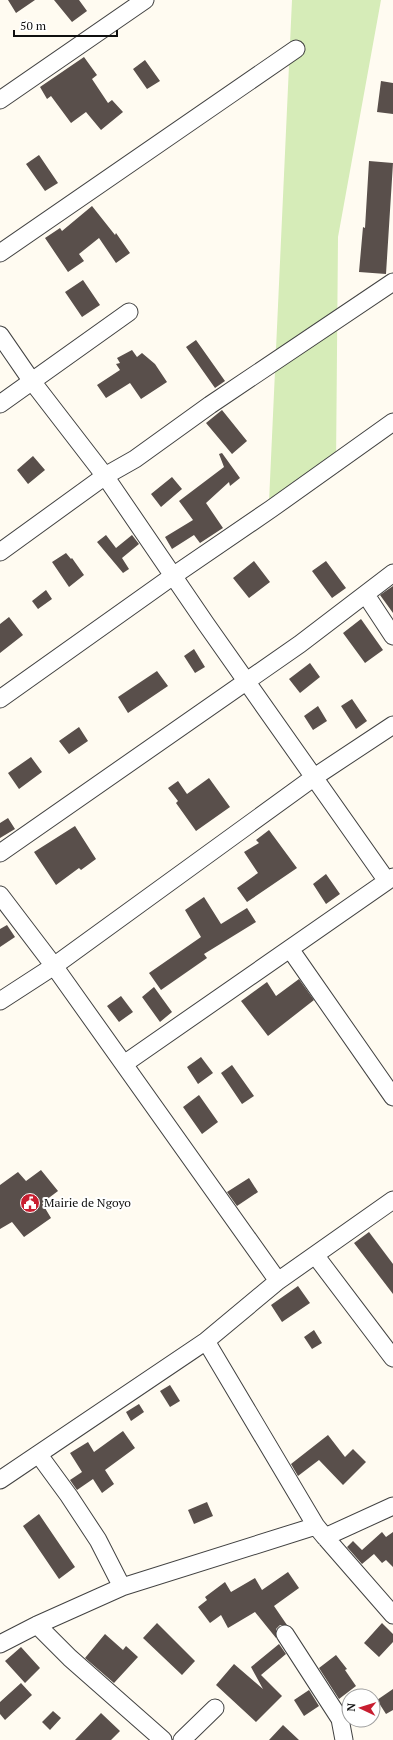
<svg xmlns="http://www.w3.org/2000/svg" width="393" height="1740" viewBox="0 0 393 1740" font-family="'PT Serif',serif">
  <rect width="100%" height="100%" fill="#fffbf1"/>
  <path fill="#d6ecb8" d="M292,0h89l-43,237 -2,230 -67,35z"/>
  <path fill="#594f4b" d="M8,0h27l-19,13z
    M54,0h25l8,11 -15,11z
    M84,57l13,18 -5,4 16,24 4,-3 11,12 -22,18 -15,-18 -15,11 -20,-27 -4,3 -7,-12z
    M145,60l15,21 -13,8 -14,-20z
    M381,81l12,2v31l-16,-2z
    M39,155l19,28 -13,8 -19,-27z
    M369,161l24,2 -7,111 -27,-2 4,-45 2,1z
    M92,206l23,29 1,-2 14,20 -14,10 -17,-25 -20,16 5,7 -16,11 -23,-34 15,-10 2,3z
    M83,280l17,25 -18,12 -17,-25z
    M196,340l29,41 -10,7 -29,-41z
    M132,350l5,7 5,-4 13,11 12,18 -26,17 -11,-16 -24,15 -9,-13 23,-15 -4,-6 4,-1 -3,-5z
    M222,410l25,31 -15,13 -26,-31z
    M222,453l18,25 -10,8 -1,-4 -23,21 17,25 -23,15 -6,-8 -22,14 -7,-12 28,-17 -14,-19 45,-34 -5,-13z
    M33,456l12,14 -17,14 -11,-14z
    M172,477l10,12 -21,18 -10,-13z
    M106,535l10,13 16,-13 7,9 -17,14 7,11 -6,4 -26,-31z
    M66,553l5,6 1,-1 12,17 -15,12 -17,-25z
    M254,561l16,21 -21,16 -16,-20z
    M326,561l20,27 -14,10 -20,-27z
    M393,586v27l-13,-18z
    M46,590l6,9 -14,10 -6,-8z
    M9,617l14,18 -23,18v-29z
    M361,619l22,31 -18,13 -22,-30z
    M194,649l11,18 -10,6 -11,-17z
    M310,663l10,14 -20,16 -11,-14z
    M157,671l11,15 -40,27 -10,-16z
    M352,699l15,22 -11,8 -15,-23z
    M318,706l9,15 -14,9 -9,-14z
    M79,727l9,14 -19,13 -10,-13z
    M31,757l11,15 -23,17 -11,-16z
    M209,778l21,29 -34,24 -20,-28 2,-2 -10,-13 10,-7 9,13z
    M8,818l7,11 -15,9v-15z
    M75,826l21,33 -15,11 -2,-2 -23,17 -22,-33z
    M269,830l28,38 -50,34 -10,-14 21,-15 -14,-21 15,-9 -3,-3z
    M326,874l14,20 -14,10 -13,-20z
    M204,897l17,27 26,-16 9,14 -52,32 3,4 -46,32 -12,-17 52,-36 -16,-27z
    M7,925l8,12 -15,10v-18z
    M299,979l15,21 -46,36 -27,-35 26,-19 9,14z
    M154,987l18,25 -12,10 -18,-25z
    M121,996l12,16 -14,10 -12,-16z
    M201,1057l12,16 -15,11 -11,-17z
    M232,1065l22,31 -12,8 -21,-31z
    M199,1095l19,27 -16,12 -19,-27z
    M41,1170l17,21 -16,12 9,15 -27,19 -12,-15 -12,7v-44l18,-13 8,9z
    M249,1178l9,14 -21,14 -10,-14z
    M369,1232l24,32v30l-39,-51z
    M298,1286l12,17 -28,19 -11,-17z
    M314,1330l8,13 -10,6 -8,-12z
    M170,1385l10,16 -10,6 -10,-16z
    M139,1404l5,8 -13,9 -5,-9z
    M123,1431l12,17 -30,22 9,14 -12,9 -9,-14 -16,11 -7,-10 12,-8 -12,-19 18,-11 6,10z
    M328,1435l17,22 8,-8 13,13 -23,23 -24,-25 -21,16 -7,-12z
    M207,1502l6,14 -19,8 -6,-14z
    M39,1514l36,53 -16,12 -36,-53z
    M382,1532l4,5 7,-5v35l-7,-7 -4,3 -8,-9 -12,10 -15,-17 6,-6 9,9z
    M288,1572l11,16 -25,18 13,19h-7l-4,4v9l-21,-26 -27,16 -7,-13 -11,8 -12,-16 9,-7 -2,-3 20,-15 6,10 24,-14 7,12z
    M157,1623l38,38 -13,14 -39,-37z
    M382,1623l11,11v8l-14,15 -15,-14z
    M105,1634l18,16 3,-4 12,11 -24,26 -29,-25z
    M279,1644l7,10 -25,21 21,21 -26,26 -40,-37 18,-21 29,25 -12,-22z
    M21,1647l19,21 -15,15 -20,-22z
    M336,1655l11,14 -2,1 11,16 -17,13 -20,-31z
    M21,1683l11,12 -27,25 -5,-6v-12z
    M393,1689v21l-7,4 -9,-14z
    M309,1690l10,16 -15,10 -10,-16z
    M53,1711l8,7 -11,12 -8,-8z
    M101,1713l19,18 -9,9h-36z
    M283,1725l16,15h-30z"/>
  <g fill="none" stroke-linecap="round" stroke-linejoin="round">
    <g stroke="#424242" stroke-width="19">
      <path id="minor" d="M0,100l145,-100
        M0,253l296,-204
        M0,335l31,45 74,96 101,148 181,257
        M0,404l129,-92
        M0,552l105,-76 30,-17 75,-54 183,-123
        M366,595l27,41
        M0,699l173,-123 98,-67 122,-87
        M0,853l300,-209 93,-71
        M0,895l54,71 224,315
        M290,949l103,148
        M0,1001l54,-35 259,-188 80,-53
        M124,1064l269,-187
        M315,1255l78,103
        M206,1341l110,185
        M39,1455l30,41 29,44 24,47
        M0,1480l206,-139 72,-60 115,-81
        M325,1537l68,-31
        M37,1625l33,33 93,82
        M285,1634l55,85 4,21
        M0,1644l37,-19 85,-38 194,-61 9,11 68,78
        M182,1740l33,-32"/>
    </g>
    <use href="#minor" stroke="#fff" stroke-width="17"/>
  </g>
  <defs>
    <g id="civic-disc" transform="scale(1)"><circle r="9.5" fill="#c81e30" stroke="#fff"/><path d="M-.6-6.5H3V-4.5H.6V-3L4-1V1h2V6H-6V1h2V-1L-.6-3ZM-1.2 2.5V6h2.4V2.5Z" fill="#fff"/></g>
  </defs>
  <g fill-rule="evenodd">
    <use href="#civic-disc" x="30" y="1203"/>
  </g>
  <g text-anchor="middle" stroke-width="4" stroke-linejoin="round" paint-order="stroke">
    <g font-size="12" fill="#0f0f0f" stroke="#fff" text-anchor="start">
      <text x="44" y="1207">Mairie de Ngoyo</text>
    </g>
  </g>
  <g transform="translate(361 1708) rotate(274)"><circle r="19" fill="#ffffff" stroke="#9f9f9f"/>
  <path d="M0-3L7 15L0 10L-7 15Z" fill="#c81e30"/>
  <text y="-6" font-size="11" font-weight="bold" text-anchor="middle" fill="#0f0f0f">N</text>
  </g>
  <path d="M14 30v6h103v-6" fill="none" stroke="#0f0f0f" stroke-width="2"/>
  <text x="20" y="30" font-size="12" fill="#0f0f0f" stroke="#ffffff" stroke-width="3" paint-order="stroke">50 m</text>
</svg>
